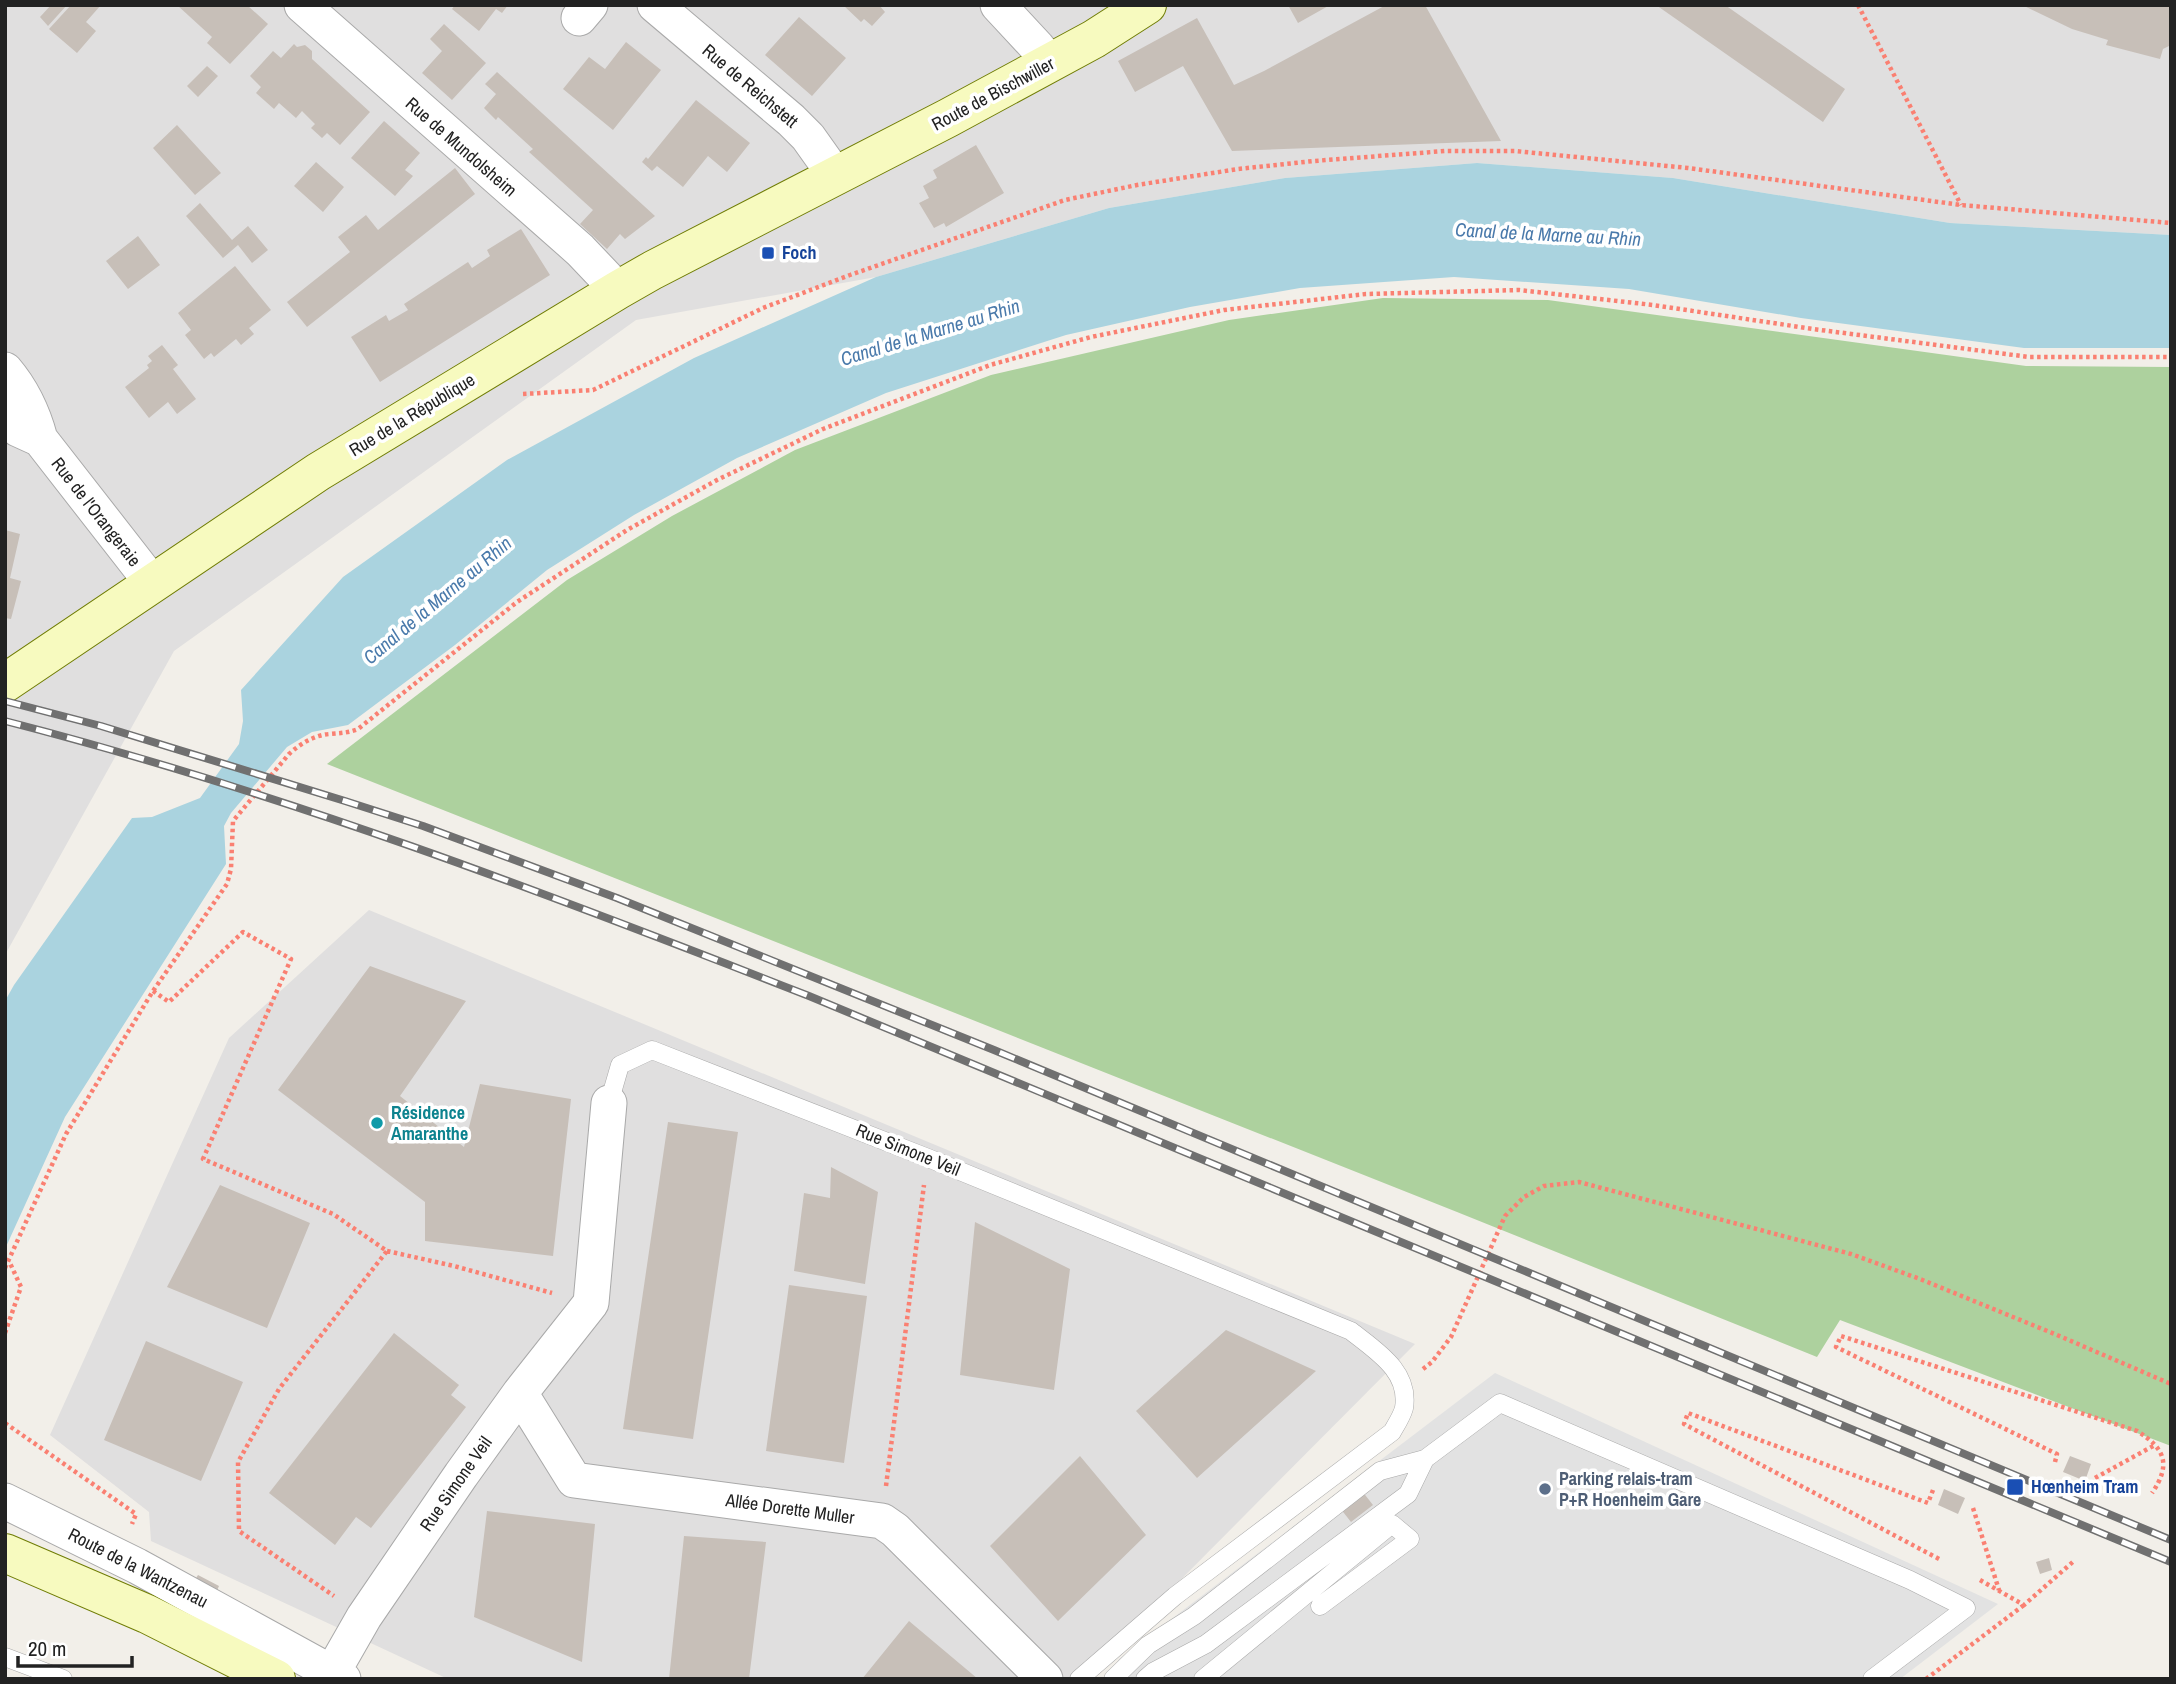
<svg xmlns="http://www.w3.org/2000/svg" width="2176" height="1684" viewBox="0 0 2176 1684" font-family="'Archivo Narrow',sans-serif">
  <rect width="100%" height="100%" fill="#f2efe9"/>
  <path fill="#e0dfdf" d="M5,5h2166v230l-221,-12 -277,-45 -196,-15 -192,15 -176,30 -233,69 -240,43 -462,331 -169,304z
    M369,910l1046,434 -333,335h-634l-297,-138 -2,-29 -99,-77 179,-397z"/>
  <path fill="#add19e" d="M1383,298l165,2 478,66 145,1v1079l-331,-126 -23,37 -360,-145 -1130,-448 240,-184 105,-64 123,-66 196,-75 238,-55z"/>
  <path fill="#e2e2e2" d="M1495,1373l503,231 -98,75h-792l11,-20z"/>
  <path fill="#aad3df" d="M1477,163l196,15 277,45 221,12v113h-147l-223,-30 -172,-29 -175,-12 -154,11 -110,19 -124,28 -180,58 -149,65 -103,57 -87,55 -92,75 -107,80 -36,7 -25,15 -56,66 -7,13 2,38 -161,253 -60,132v-248l9,-16 118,-167 20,-1 48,-19 39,-54 4,-23 -2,-31 102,-113 164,-117 187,-102 182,-81 233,-69 176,-30z"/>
  <path fill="#c7bfb8" d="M51,5h16l-19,21 -8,-9z
    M71,5h30l-15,17 10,9 -19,22 -28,-24z
    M177,5h70l21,19 -38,40 -23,-21 5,-6z
    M455,5h53l-6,8 -6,-4 -17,22 -27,-22z
    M843,5h36l6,7 -13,14 -8,-7 -3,3z
    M1288,5h42l-32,18z
    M1386,5h39l76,136 -269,10 -49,-85 -48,26 -17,-31 79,-43 37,67 30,-14z
    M1656,5h69l120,84 -22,33z
    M2022,5h149v40l-8,4 -3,10 -54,-14 2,-5 -36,-11z
    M799,17l47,41 -34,38 -47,-41z
    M444,24l42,39 -34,37 -30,-27 20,-22 -12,-12z
    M626,42l35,28 -48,60 -50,-41 26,-32 16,12z
    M294,44l3,3 8,-2 7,6v8l58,53 -30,33 -13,-12 -5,5 -11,-10 4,-4 -13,-13 -6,7 -17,-15 -5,6 -18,-16 5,-6 -11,-11 23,-25 8,7z
    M207,66l11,10 -20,21 -11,-11z
    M497,72l23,21 135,123 -30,23 -5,-5 -13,15 -27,-25 13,-14 -64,-58 4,-3 -35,-32 -2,3 -12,-12 12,-14 -11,-10z
    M696,100l54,43 -23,29 -19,-16 -25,31 -26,-21 -5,5 -10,-9 4,-5 2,2z
    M384,121l36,32 -15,17 8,6 -18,20 -44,-38z
    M177,125l44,48 -26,22 -42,-47z
    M976,145l28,48 -58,34 -2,-4 -10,5 -15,-25 10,-5 -6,-12 14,-8 -4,-8z
    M316,162l28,25 -21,25 -29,-26z
    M455,168l20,26 -168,133 -20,-25 63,-50 -12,-15 28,-22 12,15z
    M200,203l32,37 16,-14 20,24 -16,13 -14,-18 -15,13 -37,-42z
    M521,229l29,46 -170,107 -29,-45 35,-22 3,6 19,-11 -4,-6 64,-42 4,6 18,-12 -3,-6z
    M138,236l22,29 -32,24 -22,-28z
    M235,266l36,44 -22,18 5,6 -13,11 -5,-6 -22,18 -3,-4 -7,6 -19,-24 6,-5 -13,-17z
    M162,345l16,20 -5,4 23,30 -19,15 -9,-12 -19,16 -24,-31 24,-19 -2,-3 5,-4 -4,-5z
    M5,530l15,4 -10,44 11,3 -10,38 -6,-1z
    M370,966l96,35 -66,95 64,51 16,-63 91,15 -18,157 -128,-15v-39l-147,-112z
    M668,1122l70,10 -45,307 -70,-10z
    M831,1167l47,25 -13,92 -71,-13 10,-78 26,5z
    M220,1185l90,38 -43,105 -100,-41z
    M975,1222l95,47 -16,121 -94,-15z
    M789,1285l78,11 -23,167 -78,-12z
    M1226,1330l90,41 -119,107 -61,-67z
    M394,1333l65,52 -8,10 15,12 -95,121 -15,-11 -21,28 -66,-52z
    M146,1341l97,41 -42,99 -97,-41z
    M1080,1456l66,79 -88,86 -68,-75z
    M2070,1456l21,8 -6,17 -22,-9z
    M1944,1489l21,9 -7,16 -20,-9z
    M1362,1491l11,14 -22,17 -11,-14z
    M487,1511l108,13 -13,138 -108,-45z
    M684,1536l82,6 -17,137h-80z
    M2049,1558l3,12 -12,4 -4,-12z
    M198,1575l21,11 -4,9 -22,-12z
    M909,1621l69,58h-116z"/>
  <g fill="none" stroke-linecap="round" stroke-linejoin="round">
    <g stroke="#a9a9a9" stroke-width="19">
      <path id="lane" d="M609,1103l11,-38 32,-15 276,108 423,173c25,20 59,40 53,77 -2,8 -8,17 -12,24l-217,164 -96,83
        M5,1657l58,22
        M1113,1679l35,-34 46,-29 186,-145 45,-12 75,-56 410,177 56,28 -94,71
        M1145,1679l8,-7 53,-28 202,-150 17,-35
        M1203,1679l189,-155 18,15 -90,67"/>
    </g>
    <g stroke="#a9a9a9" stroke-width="37">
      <path id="street" d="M302,5l278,245 38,40
        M655,5l136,115 17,17 27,38
        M998,5l39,42 13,16
        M579,18l11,-13
        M5,370c18,21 28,43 35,69l113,145
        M5,419l13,10 22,10
        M520,1393l54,87 308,41 13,9 150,149
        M5,1501l132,65 206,113
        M332,1673l32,-56 97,-142 59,-82 71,-90 18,-200"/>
    </g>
    <g stroke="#707d05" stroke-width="40">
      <path id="secondary" d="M5,683l313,-211 300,-182 35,-20 295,-152 146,-79 53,-34
        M5,1553l142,61 129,65"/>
    </g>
    <path stroke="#fa8072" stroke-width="4.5" stroke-dasharray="3.5 3.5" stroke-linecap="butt" d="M1858,5l103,200
      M523,394l70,-4 170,-82 87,-33 215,-75 72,-15 101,-16 76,-8 131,-10h70l173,17 273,37 210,18
      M153,991l16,11 74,-70 48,27 -88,200 130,55 54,37 -108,138 -41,73 1,69 95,65
      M387,1251l67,15 98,27
      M5,1268l61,-134 87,-143 74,-107 4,-15 2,-48 56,-67c11,-10 25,-19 41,-20 10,-1 18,-1 28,-5l159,-127 110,-72 90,-50 106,-51 167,-64 101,-28 133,-27 142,-16 153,-4 134,15 160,24 216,28h142
      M5,1333l16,-46 -12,-26
      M1423,1369l9,-7 19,-25 54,-121 19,-19 20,-11 35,-4 272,72 69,25 137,56 114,49
      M5,1423l131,91 -4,10
      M2055,1462l2,-8 -221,-107 5,-11 296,95c29,18 34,34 15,62
      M2095,1478l60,-33
      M886,1486l38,-301
      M1933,1490l-5,13 -240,-90 -4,11 257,136
      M1973,1508l26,82
      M1980,1580l44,25 51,-45
      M1926,1679l98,-74"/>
    <use href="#lane" stroke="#fff" stroke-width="18"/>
    <use href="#street" stroke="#fff" stroke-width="35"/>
    <use href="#secondary" stroke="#f7fabf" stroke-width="38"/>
    <g stroke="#707070" stroke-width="8">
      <path id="rail" d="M5,701l96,25 244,75 78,25 194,72 377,152 1177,490
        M5,721c277,71 538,171 804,275l1362,566"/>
    </g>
    <use href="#rail" stroke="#fff" stroke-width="5" stroke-dasharray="16" stroke-linecap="butt"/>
  </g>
  <g fill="#1a4fb4" stroke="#fff" stroke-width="2.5">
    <rect x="761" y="246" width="14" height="14" rx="3.5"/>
    <rect x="2006" y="1478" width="18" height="18" rx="3.5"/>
  </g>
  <circle fill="#0f9aa8" stroke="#fff" stroke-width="2.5" cx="377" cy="1123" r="7"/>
  <circle fill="#5c6f8a" stroke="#fff" stroke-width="2.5" cx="1545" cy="1489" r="7"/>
  <g text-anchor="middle" stroke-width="7" stroke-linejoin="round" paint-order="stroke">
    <g font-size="18" fill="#222" stroke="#fff">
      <text transform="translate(750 86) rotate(40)" y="6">Rue de Reichstett</text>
      <text transform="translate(993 94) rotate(-28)" y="6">Route de Bischwiller</text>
      <text transform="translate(461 147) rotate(41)" y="6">Rue de Mundolsheim</text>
      <text transform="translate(412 415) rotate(-31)" y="6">Rue de la République</text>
      <text transform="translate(96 512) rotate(52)" y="6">Rue de l'Orangeraie</text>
      <text transform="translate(908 1150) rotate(22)" y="6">Rue Simone Veil</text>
      <text transform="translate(456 1484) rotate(-55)" y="6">Rue Simone Veil</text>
      <text transform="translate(790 1509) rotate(8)" y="6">Allée Dorette Muller</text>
      <text transform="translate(138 1568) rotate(27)" y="6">Route de la Wantzenau</text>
    </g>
    <g font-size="18" font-weight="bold" fill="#164399" stroke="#fff" text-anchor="start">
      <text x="782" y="259">Foch</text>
      <text x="2031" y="1493">Hœnheim Tram</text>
    </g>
    <g font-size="18" font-weight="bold" fill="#0d838f" stroke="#fff" text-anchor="start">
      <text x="391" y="1119">Résidence<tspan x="391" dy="21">Amaranthe</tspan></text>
    </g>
    <g font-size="18" font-weight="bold" fill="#4e5e75" stroke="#fff" text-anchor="start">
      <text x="1559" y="1485">Parking relais-tram<tspan x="1559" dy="21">P+R Hoenheim Gare</tspan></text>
    </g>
    <g font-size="19" font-style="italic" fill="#4a7aab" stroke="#fff">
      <text transform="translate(1548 234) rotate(3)" y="7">Canal de la Marne au Rhin</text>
      <text transform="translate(930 332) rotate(-17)" y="7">Canal de la Marne au Rhin</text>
      <text transform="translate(437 600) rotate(-40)" y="7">Canal de la Marne au Rhin</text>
    </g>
  </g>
  <rect width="2176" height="1684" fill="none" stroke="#222222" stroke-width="14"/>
  <path d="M18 1656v10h114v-10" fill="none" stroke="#222222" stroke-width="3.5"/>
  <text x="28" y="1656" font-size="21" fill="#222222" stroke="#ffffff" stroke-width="5" paint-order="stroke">20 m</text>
</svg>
